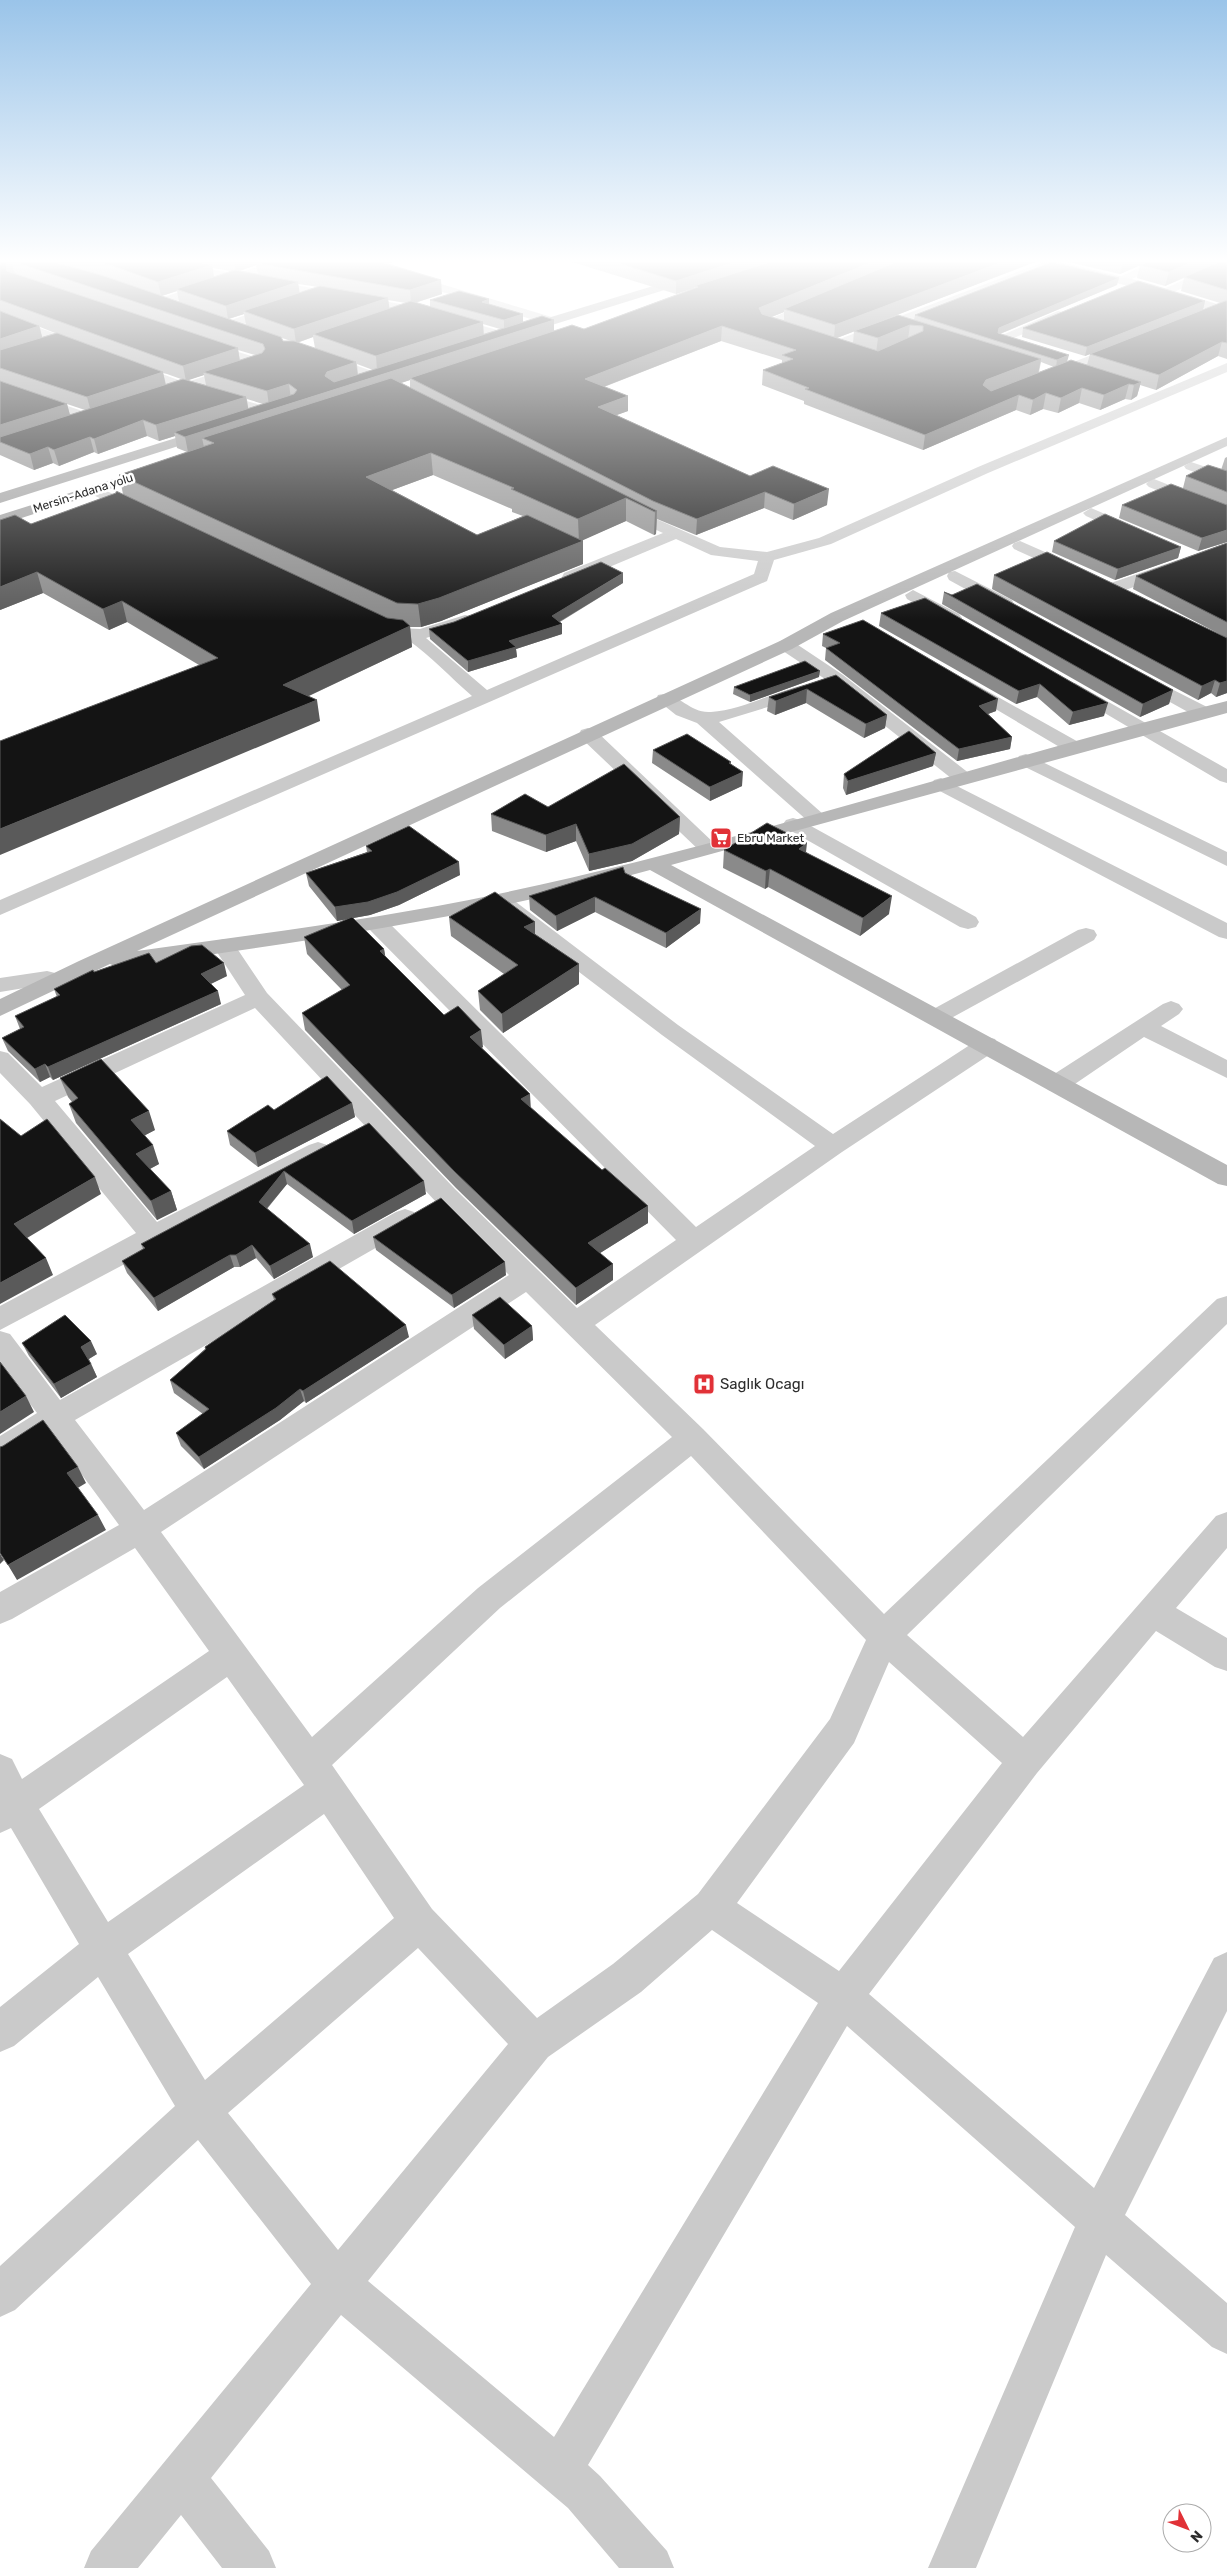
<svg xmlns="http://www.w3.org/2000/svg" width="1227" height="2568" viewBox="0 0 1227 2568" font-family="Rubik,sans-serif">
  <rect width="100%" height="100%" fill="#fff"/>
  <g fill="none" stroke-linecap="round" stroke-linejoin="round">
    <path fill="#cacaca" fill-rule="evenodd" d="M147,262h25l64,12 37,-12h17l-39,15 160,29 97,27 1,3 -6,4 -94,-27 -172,-32 -75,25 -6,-4 2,-3 64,-21 -69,-13z
      M349,262h18l188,56 2,3 -6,4 -4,-1 -196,-60z
      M1152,262h16l-45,21h-8l-2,-3z
      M1041,263h8l2,2 -212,84h-10l-1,-3 1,-3z
      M1217,265l4,2v4l-54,24 -4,1 -6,-4z
      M819,298l6,4 -2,3 -53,21h-8l-2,-3z
      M279,304l4,1 2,3 -2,3 -54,18 -6,-4 2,-3z
      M1058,311l4,1 2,3 -2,3 -53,22h-10l-1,-3z
      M203,341l61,19 2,3 -2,3 -98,32h-10l-2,-3 2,-3 90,-29 -48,-15 -1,-3 1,-3z
      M1123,343l5,1 1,3 -1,3 -76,30 -5,1 -7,-4 2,-3z
      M322,353l58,21 2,3 -7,4 -5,-1 -53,-20 -2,-3 2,-3z
      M1227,363v9l-239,101 -157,71 -57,16 -7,21 -767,334v-15l472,-204c-21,-18 -41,-40 -64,-56 -9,-6 -32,-3 -42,-17l3,-4h12l18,9 21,1 45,-14 6,1 3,4 -3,4 -45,14 61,52 267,-116 4,-13 -47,-6 -35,-16 -100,42h-12l-2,-4 2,-4 99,-40 -44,-20 -3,-3 3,-3h10l91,40 47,5 52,-14 159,-71z
      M0,383l97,33 2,3 -7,4 -5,-1 -87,-30z
      M1191,462l36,12v10l-41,-15 -2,-3z
      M1154,479l73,29v10l-78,-31 -3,-3 3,-3z
      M94,485l51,24 3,3 -3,3h-10l-46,-22 -3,-3 3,-3z
      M1091,508l49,21 2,3 -2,3h-12l-42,-19 -3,-3z
      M1020,541l59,26 2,3 -8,5 -6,-2 -53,-24 -2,-3 2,-3z
      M1227,543v10l-107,39 -6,1 -8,-5 2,-4z
      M955,571l57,29 2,4 -2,4h-12l-51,-28 -2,-4 2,-4z
      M913,590l46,24 3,4 -3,4h-12l-40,-23 -2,-4z
      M786,640l6,1 51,34 127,99 3,4 -3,4h-14l-125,-99 -51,-34 -3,-4 3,-4z
      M1138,672l73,37 2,4 -2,4h-14l-65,-36 -3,-4 3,-4z
      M966,679l116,65 3,4 -3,4h-14l-108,-64 -3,-4 3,-4z
      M1075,683l152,86v14l-7,-2 -151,-89 -3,-4 3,-4z
      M804,685l6,1 3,4 -3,4 -91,28 104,92 3,4 -3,4h-14l-112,-99 -21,-8 -20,-16 2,-4c19,-5 31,19 53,17 32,-2 62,-20 93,-27z
      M588,728l7,2 120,114 3,4 -3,4 -7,2 -7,-2 -120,-114 -2,-4 2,-4z
      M1026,754l201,98v14l-208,-102 -3,-4 3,-4z
      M941,778l286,145v16l-8,-2 -285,-149 -3,-4 3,-4z
      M793,818l7,2 176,97 3,5 -3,5 -8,2 -8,-2 -174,-99 -3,-4 3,-4z
      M504,898l8,1 166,126 155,109 146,-95 8,-2 8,2 4,6 -4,6 -153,101 -247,173 108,104 181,185 333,-315 10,-3v28l-320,311 116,102 193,-221 11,-4v36l-51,60 51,30v33l-12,-4 -59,-36 -119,142 -168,221 225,194 120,-230 13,-6v59l-102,204 102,88v51l-15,-7 -106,-92 -130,313h-48l147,-341 -228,-201 -259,439 12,11 67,75 7,17h-55l-51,-60 -227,-193 -130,163 58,73 7,17h-54l-41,-53 -43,53h-54l7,-17 220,-267 -113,-144 -183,170 -15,7v-51l175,-160 -77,-129 -84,69 -14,6v-45l79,-63 -68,-116 -11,5v-79l12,5 10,20 187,-128 -74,-103 -123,71 -12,5v-32l119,-67 -67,-91 -41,26 -11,4v-28l37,-23 -37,-49v-33l10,3 50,66 336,-188 9,-3 9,3 4,7 -4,7 -339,194 69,90 365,-235 -72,-72 -182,-195 -200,93 102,121 152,-77 9,-3 9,3 4,6 -4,6 -327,173v-24l136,-73 -106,-129 -30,-31v-22l8,2 34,34 203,-92 -32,-49 3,-5 8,-2 8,2 35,52 188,196 122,119 99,-68 -307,-311 -3,-5 3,-5 8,-2 8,2 311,308 119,-81 -153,-111 -166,-126 -3,-5 3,-5zM526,1292l146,145 -194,151 -166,149 -151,-205zM691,1456l175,184 -36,79 -132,175 -85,70 -76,54 -105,-109 -100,-144 168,-157zM889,1662l113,101 -163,208 -102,-68 117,-160zM227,1677l77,108 -196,137 -69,-113zM324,1814l70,104 -189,162 -77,-126zM712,1930l106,73 -264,434 -186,-156 180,-224 93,-65zM418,1948l90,96 -170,206 -110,-137z
      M1086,928l8,2 3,5 -3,5 -150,82 -8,3 -8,-3 -4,-5 4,-5 150,-82z
      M1171,1001l8,3 4,5 -4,5 -18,12 66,34v18l-83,-41 -78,53 -9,2 -9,-2 -3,-6 3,-6 115,-74z"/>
    <path fill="#cacaca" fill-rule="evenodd" d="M0,314l88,31 1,3 -6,4 -5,-1 -78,-29z
      M130,362l59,22 85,25 2,3 -7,4 -90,-26 -54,-21 -2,-3z
      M47,971l8,2 3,5 -3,5 -55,9v-14z"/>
    <path fill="#b7b7b7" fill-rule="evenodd" d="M1040,262h20l88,21 79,24v8l-87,-26 -98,-25z
      M1227,437v9l-384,175 -51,28 -655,302c121,-17 242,-32 361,-57 246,-52 485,-132 729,-193v12l-556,152 556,300v21l-9,-2 -568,-314c-174,48 -353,72 -531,98l-9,-4 -110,52v-17l79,-38 701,-320 51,-28z"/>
    <path fill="#9c9c9c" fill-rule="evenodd" d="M732,262h18l-2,2 -225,70h-8l-2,-3 2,-3z
      M211,427l5,1 2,3 -2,3 -216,69v-10z
      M155,466l5,1 2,3 -2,3 -160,52v-10z"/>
  </g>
  <path fill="#8a8a8a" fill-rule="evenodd" d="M0,262h393l-6,2 55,30 -27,9 15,4v-7l59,-1v5l34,10v8l31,9 30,-2 110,-41 -18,6 -104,-32h463l-198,76 16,5 1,-12 60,-11 1,-5 202,-30 -117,49 68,28 19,3 3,-11 130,-51 -39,-12 3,-13 -19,8 -28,-8 3,-13 -20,9 -52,-12h159v97l-9,-3 -62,34 -16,-5 -3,11 -6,4 -6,-1 -25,11 -21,-7 -21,10 -15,-4 -13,6 -14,-5 -93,40 -119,-46v-3l-42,-16 1,-15 19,-7v-3l-61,-19 -117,46 24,24 -12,4 134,61 77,29 -34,15 -29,-12 -68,27 -39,-16 -1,15 -2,1 -28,-14 -44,19 1,1v23l-142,57 -20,6h-11l2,20 -103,49 11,25 -121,-56 -72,-43 -18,8 -66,-37 -43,17 31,-86 92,-30 -4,-19 68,-23 -10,-4 -2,-12 -16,5 -12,-5 -49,18 -4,-2 -35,14 -6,-3 -19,7 -34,-15zM256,265l2,9 -19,-3 9,-3zM213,268l18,3 -17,6zM298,284l14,2 5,1 -18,6zM177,291l2,11 -17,-6zM388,300l18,3 -17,6zM784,312v8l-12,-3zM244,314l2,11 -17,-6zM483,324l17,5 -17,5zM40,327l15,6 -13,4zM313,337l2,11 -18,-5zM282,338l9,3h-8zM238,350l17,5 -15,5zM1041,362l13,5 -15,5zM357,364l16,6 -15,4zM163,373l4,1 14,5 -15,5zM204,375l2,10 -19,-5zM410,380v8l-9,-5zM247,399l16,5 -15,5zM67,404l18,6 -15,5zM433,475l79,34v3l11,4 -46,19 -85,-45z
    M1205,301l-2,9 -118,46 -63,-19 1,-9z
    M1227,457v85l-29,9 -79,-33 3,-13 61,-17 3,-12 35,-6 4,-12z
    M1054,541l127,6 -3,11 -63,22 -63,-28z
    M1227,543v95l-94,-49 3,-13z
    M994,575l233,63v55l-11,4 -5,-4 -13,7 -206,-111z
    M623,583l-63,39 2,2v10l-46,15 1,8 -49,15 -38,-33 -1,-10z
    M944,592l229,98 -4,14 -29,13 -198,-113z
    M925,598l179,118 -35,9 -32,-28 -21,7 -137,-78 2,-13z
    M823,634l173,77 -8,3 24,23 -2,12 -53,12 -132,-101 1,-12 -4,-2z
    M836,675l51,40 -2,13 -21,10 -58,-35 -31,12 -8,-4 2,-14z
    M819,677l-69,25 -17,-8 1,-7z
    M653,750l78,12v2l11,22 -32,15 -58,-38z
    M936,753l-3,13 -87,29 -3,-7 1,-14z
    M548,807l132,10 -1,17 -47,27 -43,10 -13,-30 -30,11 -54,-21 -1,-17z
    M366,846l94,29 -61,30 -29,10 -17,3 31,31 1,7 59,59 39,32 -2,1 49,46v13l118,116 -48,30 13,11v16l-37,25 -120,-117 -151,-158 -3,-17 40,-23 -35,-36 -3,-17 45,-18 -12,2 -28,-35 -3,-13 61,-21z
    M724,850l82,2 83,62 -29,22 -92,-49 -3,2 -42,-21z
    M625,873l75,50 -34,25 -71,-36 -38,19 -27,-21 -1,-14z
    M449,917l86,17 44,30v20l-76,49 -23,-23 -2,-19 26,-17 -53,-38z
    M156,963l71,13 -16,8 10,20 -168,76 -3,-3 -10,5 -32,-31 -6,-13 18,-9 -5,-13 42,-19 -3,-8 40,-17z
    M60,1078l95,52 -10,5 14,29 -9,5 21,22 6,19 -20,10 -81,-97 -7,-19 3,-2 -4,-5z
    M352,1103l3,14 -97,50 -28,-22 -3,-14 47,-21z
    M369,1123l57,71 -72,40 -67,-50 -20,25 46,48 -39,22 -18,-21 -16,9h-6l-76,44 -31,-38 -5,-12 21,-12 -2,-5z
    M373,1237l133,38 -52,33 -78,-58z
    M272,1294l137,43 -103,66 -2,-2 -24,19 -76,49 -23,-23 -5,-13 27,-19 -29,-21 -4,-13 35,-31v-2l69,-47z
    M472,1315l60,11 1,14 -28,19 -31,-30z
    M22,1343l75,11 -8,5 8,18 -36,21 -32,-42z"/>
  <path fill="#5a5a5a" d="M6,262h5l4,12 -8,-3z
    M234,262h33l-11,1v2l-20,7z
    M383,262h10l-10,3z
    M735,262h41l-82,24v2l-18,6v-13z
    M872,262h31l-119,47v3l-26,10 1,-14z
    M1002,262h33l-201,77 1,-14z
    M1123,262h25l-28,12z
    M1192,262h25l-1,1 -51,23 4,-14z
    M212,265l2,13 -38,11 1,2 -16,5 -3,-14z
    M1119,278l-2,7 -120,50 2,-7z
    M441,280l1,14 -31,10 -1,-14z
    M298,282l2,13 -57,16 1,3 -16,5 -2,-13z
    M388,298l2,14 -77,22v3l-17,6 -2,-14z
    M489,299v10l-7,-7z
    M1205,301l-2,9 -118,46 2,-9z
    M523,314v10l-19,6v-10z
    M554,320v14l-144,44v2l-195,64 -1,-1 -12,-5 2,9 -16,5 -3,-15z
    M483,322l1,15 -107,34 -1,-15z
    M910,325l-2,14 -32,14 2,-15z
    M39,326l4,14 -43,15v-16z
    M722,326l-1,15 -136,53v-15z
    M1222,342l-4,14 -62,34 3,-15z
    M238,348l2,15 -37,9 1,3 -18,6 -3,-15z
    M1069,355l-2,7 -11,5 1,-7z
    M1041,359l-3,15 -55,21v-10l3,-5z
    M356,362l2,15 -29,10 -4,-11 2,-4z
    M163,372l3,15 -75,25 -4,-15z
    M1141,382l-4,14 -6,4 3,-15z
    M289,384l2,15 -22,7 -2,-15z
    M1129,384l-4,15 -25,11 4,-15z
    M1082,388l-3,15 -21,10 3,-15z
    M1046,393l-3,16 -13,6 3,-15z
    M1019,395l-3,15 -93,40 2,-15z
    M628,396v15l-30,11v-15z
    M246,397l3,15 -75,20 1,4 -16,5 -3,-16z
    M67,404l4,15 -71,23v-17z
    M143,420l4,16 -49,18 -4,-15z
    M90,437l4,15 -35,14 -5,-16z
    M48,447l5,16 -19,7 -4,-16z
    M431,453l2,22 -65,24 -2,-22z
    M829,489l-2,16 -34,15 1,-16z
    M765,492l-1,16 -68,27 1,-16z
    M626,498v23l-47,21 -1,-23z
    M657,511l-1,23 -2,1 1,-23z
    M1227,530v12l-29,9 4,-13z
    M583,541v23l-142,57 -20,6 -3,-23z
    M1181,547l-3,11 -63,22 3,-11z
    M37,572l6,21 -43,17v-23z
    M623,573v10l-71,43v-10z
    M122,601l5,21 -18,8 -6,-21z
    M562,624v10l-46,15 1,8 -49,15v-11l41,-20z
    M410,626l2,21 -125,59 -4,-21z
    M820,671l-1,6 -69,25v-7z
    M1215,680l-4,13 -13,7 4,-14z
    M1227,681v12l-11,4 4,-14z
    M1040,684l-3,13 -21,7 3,-13z
    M807,689l-1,14 -31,12 1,-14z
    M1173,690l-4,14 -29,13 3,-13z
    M998,699l-2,12 -19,7 2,-12z
    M317,700l3,21 -320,134v-26z
    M1108,703l-4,13 -35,9 4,-13z
    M887,715l-2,13 -21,10 2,-14z
    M1012,737l-2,12 -53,12 2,-12z
    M936,753l-3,13 -87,29 2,-14z
    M743,772l-1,14 -32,15v-14z
    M680,817l-1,17 -47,27 -43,10v-17z
    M576,824v17l-30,11v-17z
    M807,843l-2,18 -6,-12z
    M459,862l1,13 -61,30 -29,10 -33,6 -2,-14z
    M770,869l-2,18 -3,2 1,-18z
    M892,896l-3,18 -29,22 3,-18z
    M595,897v15l-38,19 -1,-15z
    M701,909l-1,14 -34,25v-15z
    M535,922v19l-11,-14z
    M384,949l3,17 -7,-15z
    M224,963l3,13 -23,11 -3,-13z
    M579,964v20l-76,49 -1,-19z
    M218,991l3,13 -168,76 -5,-13z
    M481,1030l2,17 -11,7 -2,-17z
    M45,1064l5,13 -10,5 -5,-13z
    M530,1094l1,17 -10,-12z
    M352,1103l3,14 -97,50 -3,-14z
    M149,1111l6,19 -17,9 -7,-19z
    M153,1145l6,19 -17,9 -6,-19z
    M284,1171l3,13 -25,30 -3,-12z
    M95,1177l6,17 -79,47 -8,-17z
    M424,1181l2,13 -72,40 -2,-13z
    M171,1191l6,19 -20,10 -6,-19z
    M648,1206v17l-59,37 -1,-17z
    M310,1244l3,13 -39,22 -4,-13z
    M252,1245l4,13 -16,9 -4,-12z
    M230,1255l4,12 -76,44 -4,-13z
    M46,1258l7,17 -53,29v-21z
    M505,1262l1,13 -52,33 -2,-13z
    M613,1264v16l-37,25v-17z
    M406,1325l3,12 -103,66 -3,-12z
    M532,1326l1,14 -28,19 -1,-14z
    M91,1341l6,13 -10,6 -6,-13z
    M91,1364l6,13 -36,21 -7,-14z
    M300,1389l4,12 -24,19 -76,49 -5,-12z
    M26,1396l8,16 -34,22v-22z
    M78,1467l8,16 -10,6 -9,-16z
    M98,1515l8,15 -89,50 -9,-15z
    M0,1554l4,6 -4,4z"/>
  <path fill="#141414" stroke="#5a5a5a" d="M0,262h7h-1l1,9 231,77 -55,18 -183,-66z
    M15,262h39l50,14 177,61 2,4h11l62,21 -29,10 -2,4 9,6 208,-66 12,4 -369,117 -11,-5 120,-38 3,-4 -8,-6 -22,7 -64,-19 59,-19 3,-4 -2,-5z
    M96,262h101l15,3 -54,17 -45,-16z
    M258,262h123l60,18 -31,10 -154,-27z
    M615,262h120l-59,19z
    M770,262h102l-113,46 3,6 116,37 45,-20v-5l-13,-1 -32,13 -24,-7 44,-16 143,44 -55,21 -3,5 8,6 80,-31 70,22 -7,3 -5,-1 -25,11 -22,-7 -21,10 -15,-5 -13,7 -14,-5 -94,40 -120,-46 4,-1 -46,-18 30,-11 -11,-4 14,-5 -74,-24 -137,53 43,17 -30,11 152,69 23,-10 56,23 -35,15 -29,-12 -68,27 -44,-18 -243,-123 162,-53 12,4 114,-42 -4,-1z
    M896,262h106l-167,63 -51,-16z
    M1052,262l67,16 -120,50 -1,5 71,22 -12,5 -142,-45z
    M1147,262h45l-23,10 -29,-7z
    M1219,262h8v28l-43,-13z
    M235,270l63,12 -72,24 -50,-17z
    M1138,281l67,20 -118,46 -64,-19z
    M320,286l68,12 -94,31 -51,-18z
    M459,291l30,8 -7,3 41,12 -19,6 -74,-20z
    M411,301l72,21 -107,34 -63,-22z
    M1225,301h2v42l-5,-1 -63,33 -69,-21z
    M0,311l39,15 -39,13z
    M57,333l106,39 -76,25 -87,-29v-18z
    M391,378l266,133 -2,1 -29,-14 -48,21 -67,-30 3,-1 -83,-35 -65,24 111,58 50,-20 56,26 -144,57 -21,6 -21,-1 -278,-128 95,-32 -12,-5z
    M183,379l63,18 -90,28 -13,-5 -49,19 -4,-2 -36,13 -6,-3 -18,7 -30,-12v-5z
    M0,381l67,23 -67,21z
    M1208,465l19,6v21l-41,-16z
    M1171,484l56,21v25l-25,8 -80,-33z
    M116,491l271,127 16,2 7,6 -127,59 34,15 -317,129v-88l218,-83 -96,-57 -19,8 -66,-37 -37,15v-67l15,-5 16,9 85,-31z
    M1105,514l76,33 -63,22 -64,-28z
    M1227,543v79l-91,-46z
    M1047,552l180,86v43l-7,2 -5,-3 -13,6 -208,-111z
    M601,562l22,11 -71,43 10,8 -53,17 7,6 -48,14 -39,-32 25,-7z
    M977,584l196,106 -30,14 -199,-112 8,3z
    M925,598l183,105 -35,9 -33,-28 -21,7 -138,-78z
    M863,620l135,79 -19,7 33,31 -53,12 -133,-101 14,-5 -17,-9z
    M805,661l15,10 -70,24 -16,-8z
    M836,675l51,40 -21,9 -59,-35 -31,12 -7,-4z
    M909,731l27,22 -88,28 -4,-7z
    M687,734l44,28 -2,1 14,9 -33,15 -57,-37z
    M624,764l56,53 -48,27 -43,10 -13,-30 -30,11 -55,-21 34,-20 23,13z
    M767,823l40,20 -8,6 93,47 -29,22 -93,-49 -4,2 -42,-21z
    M409,826l50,36 -62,30 -29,10 -33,5 -29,-34 66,-22 -6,-5z
    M623,867l2,6 76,36 -35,24 -71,-36 -39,19 -27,-20z
    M495,892l40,30 -11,5 55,37 -77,50 -24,-23 40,-26 -69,-48z
    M352,917l32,32 -4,2 64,64 14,-9 23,24 -11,7 60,57 -9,5 81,71 3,-2 43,38 -60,37 25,21 -37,24 -122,-117 -152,-158 48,-28 -46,-48z
    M202,945l22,18 -23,11 17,17 -170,76 -3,-3 -10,5 -33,-31 22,-11 -9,-11 45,-21 -6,-6 39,-19 1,2 55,-19 7,10 35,-17z
    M101,1059l48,52 -18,9 22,25 -17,9 35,37 -20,10 -82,-97 9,-6 -18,-20z
    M327,1076l25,27 -97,50 -28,-22 41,-26 6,5z
    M0,1119l21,17 26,-17 48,58 -81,47 32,34 -46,25z
    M369,1123l55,58 -72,40 -68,-50 -25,31 51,42 -40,22 -18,-21 -16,10h-6l-76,43 -32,-37 23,-13 -4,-4z
    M441,1198l64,64 -53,33 -79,-58z
    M330,1261l76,64 -103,66 -3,-2 -24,19 -77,49 -23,-24 33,-24 -39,-29 36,-31 -1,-2 71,-48 -4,-5z
    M500,1297l32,29 -28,19 -32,-30z
    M65,1315l26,26 -10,6 10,17 -37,20 -32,-41z
    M0,1362l26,34 -26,16z
    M43,1420l35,47 -11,6 31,42 -90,50 -8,-12v-106l3,-1z"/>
  <linearGradient id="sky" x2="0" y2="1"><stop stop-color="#9ac4e9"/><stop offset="0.42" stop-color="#fff"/><stop offset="1" stop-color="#fff" stop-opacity="0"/></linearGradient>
  <rect width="1227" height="621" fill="url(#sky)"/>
  <defs>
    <g id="supermarket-square" transform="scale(1.125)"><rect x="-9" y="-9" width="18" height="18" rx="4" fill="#e13137" stroke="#fff"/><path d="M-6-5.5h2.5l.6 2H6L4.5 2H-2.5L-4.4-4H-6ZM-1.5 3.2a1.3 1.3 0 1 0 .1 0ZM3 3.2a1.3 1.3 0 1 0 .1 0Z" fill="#fff"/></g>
    <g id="hospital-square" transform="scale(1.125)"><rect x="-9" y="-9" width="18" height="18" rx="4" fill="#e13137" stroke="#fff"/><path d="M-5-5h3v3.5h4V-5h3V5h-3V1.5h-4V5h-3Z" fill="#fff"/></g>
  </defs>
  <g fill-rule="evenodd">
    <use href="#supermarket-square" x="721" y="838"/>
    <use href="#hospital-square" x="704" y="1384"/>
  </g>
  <g text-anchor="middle" stroke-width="5" stroke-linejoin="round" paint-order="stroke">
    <g font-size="12" fill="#2d2d2d" stroke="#fff">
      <text transform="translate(83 493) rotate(-18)" y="4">Mersin-Adana yolu</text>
    </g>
    <g font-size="12" fill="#2d2d2d" stroke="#fff" text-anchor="start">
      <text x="737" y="842">Ebru Market</text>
    </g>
    <g font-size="15" fill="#2d2d2d" stroke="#fff" text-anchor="start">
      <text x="720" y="1389">Saglık Ocagı</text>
    </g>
  </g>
  <g transform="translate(1187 2528) rotate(132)"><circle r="24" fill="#ffffff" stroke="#ababab"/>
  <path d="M0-4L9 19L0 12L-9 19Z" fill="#e13137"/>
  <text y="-8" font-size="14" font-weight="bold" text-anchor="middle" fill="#2d2d2d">N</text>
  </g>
</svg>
